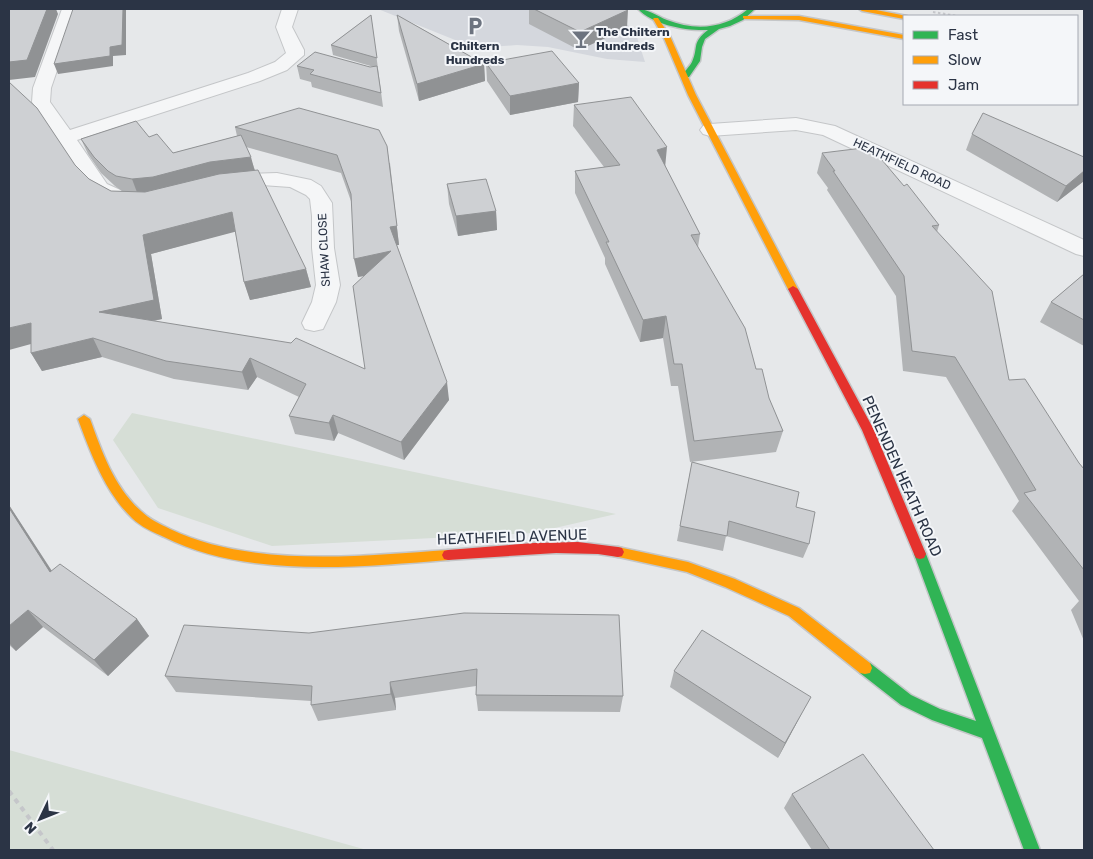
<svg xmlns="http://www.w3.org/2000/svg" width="1093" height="859" viewBox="0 0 1093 859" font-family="Rubik,sans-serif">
  <rect width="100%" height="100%" fill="#e6e8ea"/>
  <path fill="#d4d7dd" d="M378,9h230l27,22 10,31 -38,-3 -59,-12 -31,-2 -42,3z"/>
  <path fill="#d6ded6" d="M132,413l484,101 -83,19 -261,13 -114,-38 -45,-68z
    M9,750l358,100h-358z"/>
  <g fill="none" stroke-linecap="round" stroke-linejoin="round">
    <g stroke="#c4c6c8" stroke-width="2">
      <path id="street" d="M62,9h16l-27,79 -1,14 20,28 178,-57 27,-11 11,-9 -10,-26 6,-18h16l-6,18 12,23v5l-17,15 -27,11 -183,59 30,44 29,13 3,5 -3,5c-15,3 -31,-6 -43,-15l-61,-90 1,-14z
        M796,118l39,8 249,114v16l-8,-2 -253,-119 -27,-5 -86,6 -7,-2 -3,-4 3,-4 7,-2z
        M277,173l34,7 10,6 11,17 2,45 6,37 -4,17 -13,27 -9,2 -9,-2 -3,-6 10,-21 4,-17 -4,-37v-32l-2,-17 -4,-4 -16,-8 -28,-2 -37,4 -7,-2 -3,-4 3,-4 30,-5z"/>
    </g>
    <g stroke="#c4c6c8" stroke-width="3">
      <path id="fast" d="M638,9c10,0 19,7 29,11 28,11 58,9 81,-11h7l-12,11 -13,6 -11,3 -14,10 -3,8 -2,14 -11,16h-3l-4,-2c3,-4 8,-9 10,-13 7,-15 -1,-19 16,-32 -22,1 -55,-5 -70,-21z
        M920,549l4,1 2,4 114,296h-16l-42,-112 -50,-18 -31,-15 -41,-32 -2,-5 2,-5 5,-1 5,1 41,32 29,14 36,12 -62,-167 2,-4z"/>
    </g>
    <g stroke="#c4c6c8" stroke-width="3">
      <path id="slow" d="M859,9h12l36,7h-3v3l-42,-8z
        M743,16h56l105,19v4l-105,-19 -54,-1 -2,-1z
        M654,18h4l12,18 26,59 102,194 -2,2h-6l-2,-2 -100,-194 -25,-59 -10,-17z
        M84,415l6,4c12,33 24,68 51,92 8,8 19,13 29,18 82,39 190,27 278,21l4,1 2,4 -2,4 -4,1c-91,7 -200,19 -284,-23 -11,-5 -23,-10 -32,-19 -27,-26 -41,-64 -54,-99z
        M618,547l70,15 47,17 64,29 71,55 2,5 -2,5 -5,1 -5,-1 -71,-57 -64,-29 -38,-15 -73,-16 -2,-4 2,-4z"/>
    </g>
    <g stroke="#c4c6c8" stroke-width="3">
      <path id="jam" d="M793,286l5,3 76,141 52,124 -2,4 -4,1 -4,-1 -2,-4 -52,-124 -74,-141z
        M578,542l40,5 4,1 2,4 -2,4 -4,1 -20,-3 -42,-1 -108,7 -4,-1 -2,-4 2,-4 4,-1 86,-7z"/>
    </g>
    <path stroke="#c5c6ca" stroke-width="2" stroke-dasharray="2.5 2.5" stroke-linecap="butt" d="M933,12l25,4"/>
    <path stroke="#c5c6ca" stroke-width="4" stroke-dasharray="5 5" stroke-linecap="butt" d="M9,791l44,59"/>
    <use href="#street" fill="#f5f6f7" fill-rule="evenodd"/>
    <use href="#fast" fill="#30b455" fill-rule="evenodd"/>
    <use href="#slow" fill="#ff9f0a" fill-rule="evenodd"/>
    <use href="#jam" fill="#e5322d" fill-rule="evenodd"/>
  </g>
  <path fill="#b1b3b5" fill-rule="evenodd" d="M529,9h96l2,19 -48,22 -50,-26z
    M371,15l12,92 -71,-20 -1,-5 -11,-3 -3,-13 77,1 -41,-12 -2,-10z
    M397,15l87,49 1,17 -66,20 -20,-70z
    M486,63l93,20 -1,19 -68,13 -23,-34z
    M574,105l91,61 35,68 -2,13 58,122 27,62 -7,21 -86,10 -12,-76h-7l-8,-48 -23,4 -35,-78v-6l-30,-65v-22l29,-4 -31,-41z
    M235,127l155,36 9,82h-2l52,155 -45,60 -66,-27 -4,8 -39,-7 -6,-18 10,-19 -42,-20 -9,13 -74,-11 -72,-22 -60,14 -11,-18v-9l44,-179 14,14 22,12h11l-7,-5 -14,-13 -13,-19 -7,-15 68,-2 24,16 64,-17zM246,147l95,26 11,31 6,73 6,-1 1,93 -212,-48 9,-2 -11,-65 84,-23 9,51 6,18 61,-13 -5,-18 -51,-99z
    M972,134l112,23v24l-27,21 -91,-52z
    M822,153l82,33 35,39 -2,7 72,148 75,89v172l-13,-31 8,-9 -67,-90 7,-10 -73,-124 -43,-6 -7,-75 -69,-106 1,-2 -11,-15z
    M447,184l49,27 1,19 -39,6 -9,-32z
    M1084,274v72l-44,-24 11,-20z
    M692,462l104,45 13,37 -6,14 -77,-22 -3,15 -46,-10z
    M9,505l43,66 85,48 12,17 -41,40 -65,-49 -27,24 -7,-6z
    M309,633l314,63 -3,16 -142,-1 -2,-16v-9l-81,12 1,12 -78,11 -7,-16v-4l-135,-9 -11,-16z
    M674,671l128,42 -24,45 -108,-71z
    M792,794l142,56h-122l-28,-42z"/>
  <path fill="#909294" d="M47,9h9l2,5 -23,63 -26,3v-18z
    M123,9h3v46l-13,1v10l-55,8 -4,-10z
    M628,10l-1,18 -48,22 1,-18z
    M484,64l1,17 -66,20 -2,-17z
    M579,83l-1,19 -68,13v-19z
    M387,146l12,99h-6l-3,-18z
    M667,147l-2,21 -8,-18z
    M251,157l4,15 -117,23 -6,-16 78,-17z
    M1084,171v10l-27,21 9,-16z
    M496,211l1,19 -39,6 -2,-20z
    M232,212l6,19 -87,23 11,65 -54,11 -9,-18 44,-77z
    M391,251l3,19 -36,7 -4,-18z
    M306,269l5,18 -61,13 -6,-18z
    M666,316l-3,22 -23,4 3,-22z
    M31,323l11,18 -33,9v-22z
    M93,338l9,19 -60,14 -11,-18z
    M250,358l7,19 -9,13 -6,-18z
    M447,382l2,18 -45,60 -3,-18z
    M333,415l5,18 -4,8 -5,-18z
    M9,505l55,85 -14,-18 -41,-64z
    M28,610l15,17 -27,24 -7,-8v-17z
    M137,619l12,17 -41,40 -14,-16z
    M390,682l5,16 1,12 -5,-16z
    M811,697l-9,16 -24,45 7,-15z"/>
  <path fill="#ced0d3" stroke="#909294" d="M9,9h38l-20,51 -18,2z
    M73,9h50l-1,36 -12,2v9l-56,8z
    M534,9h91l3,1 -48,22z
    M371,15l6,43 -46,-13z
    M397,15l87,49 -67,20z
    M552,51l27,32 -69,13 -24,-33z
    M315,52l55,15 7,-1 4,27 -71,-19 4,-4 -17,-4z
    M9,82l28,26 38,57 14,14 22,12 34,1 74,-18 39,-4 48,99 -62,13 -12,-70 -89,23 11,65 -55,12 192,31 5,-5 69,31 -12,-83 38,-35 -37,8 -3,-65 -14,-39 -102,-28 64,-19 80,22 8,16 10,80 -7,1 57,155 -46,60 -68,-27 -4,8 -40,-7 17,-32 -56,-26 -8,14 -76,-11 -73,-23 -62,15v-30l-22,5z
    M631,97l36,50 -10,3 43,84 -9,1 54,93 11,41h6l7,29 14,33 -89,10 -12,-77h-8l-8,-48 -23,4 -37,-78h3l-34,-71 45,-6 -46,-60z
    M983,113l101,44v14l-18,15 -94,-52z
    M136,121l13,16 8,-3 16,19 68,-18 10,22 -41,5 -57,15 -21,2 -16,-3 -8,-5 -14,-14 -13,-18z
    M871,147l33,39 3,-2 32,41 -7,1 60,65 17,89 16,-1 54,84 5,6v101l-60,-77 12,-3 -81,-133 -43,-6 -8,-75 -71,-105h2l-13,-18z
    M486,179l10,32 -40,5 -9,-32z
    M1084,274v46l-33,-18z
    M692,462l107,30 -3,15 19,5 -6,32 -80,-23 -2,15 -47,-10z
    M9,508l41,64 10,-8 77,55 -43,41 -66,-50 -19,16z
    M464,613l155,2 4,81 -147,-1 1,-26 -87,13 1,12 -80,11 1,-19 -147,-10 19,-51 125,8z
    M702,630l109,67 -26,46 -111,-72z
    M863,754l71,96h-104l-38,-56z"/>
  <defs>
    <g id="parking-bare" transform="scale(1.5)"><path d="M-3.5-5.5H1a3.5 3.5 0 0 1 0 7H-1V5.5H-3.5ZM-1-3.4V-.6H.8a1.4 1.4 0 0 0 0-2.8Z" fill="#6c737f" stroke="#f4f6f9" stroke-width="2.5" paint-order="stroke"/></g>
    <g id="bar-bare" transform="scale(1.5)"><path d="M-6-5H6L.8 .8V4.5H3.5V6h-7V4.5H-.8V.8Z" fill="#6c737f" stroke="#f4f6f9" stroke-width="2.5" paint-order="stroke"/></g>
  </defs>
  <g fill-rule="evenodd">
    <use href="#parking-bare" x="475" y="26"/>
    <use href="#bar-bare" x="581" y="39"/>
  </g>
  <g text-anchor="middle" stroke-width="4" stroke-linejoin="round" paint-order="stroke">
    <g font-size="12" font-weight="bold" fill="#2b3445" stroke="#f4f6f9" text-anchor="start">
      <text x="596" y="36">The Chiltern<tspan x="596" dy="14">Hundreds</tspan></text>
      <text x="475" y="50" text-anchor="middle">Chiltern<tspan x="475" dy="14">Hundreds</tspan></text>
    </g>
    <g font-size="12" fill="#2b3445" stroke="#f4f6f9">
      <text transform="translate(902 164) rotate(25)" y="4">HEATHFIELD ROAD</text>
      <text transform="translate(324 250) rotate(-93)" y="4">SHAW CLOSE</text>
    </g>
    <g font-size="15" fill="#2b3445" stroke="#f4f6f9">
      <text transform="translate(902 476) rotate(66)" y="5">PENENDEN HEATH ROAD</text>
      <text transform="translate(512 537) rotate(-2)" y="5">HEATHFIELD AVENUE</text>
    </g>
  </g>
  <rect width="1093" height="859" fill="none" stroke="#2b3445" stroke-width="20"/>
  <rect x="903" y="15" width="175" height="90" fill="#f4f6f9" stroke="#a4a8b1"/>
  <rect x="913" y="31" width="25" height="8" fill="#30b455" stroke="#a4a8b1"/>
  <text x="948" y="40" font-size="15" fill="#2b3445">Fast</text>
  <rect x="913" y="56" width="25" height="8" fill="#ff9f0a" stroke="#a4a8b1"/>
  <text x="948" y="65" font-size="15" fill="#2b3445">Slow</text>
  <rect x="913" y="81" width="25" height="8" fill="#e5322d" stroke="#a4a8b1"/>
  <text x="948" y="90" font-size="15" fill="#2b3445">Jam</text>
  <g transform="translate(40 819) rotate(227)" stroke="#f4f6f9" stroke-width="4" paint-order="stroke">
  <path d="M0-4L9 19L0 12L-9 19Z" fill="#2b3445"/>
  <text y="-8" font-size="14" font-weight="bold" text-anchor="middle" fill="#2b3445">N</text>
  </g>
</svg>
